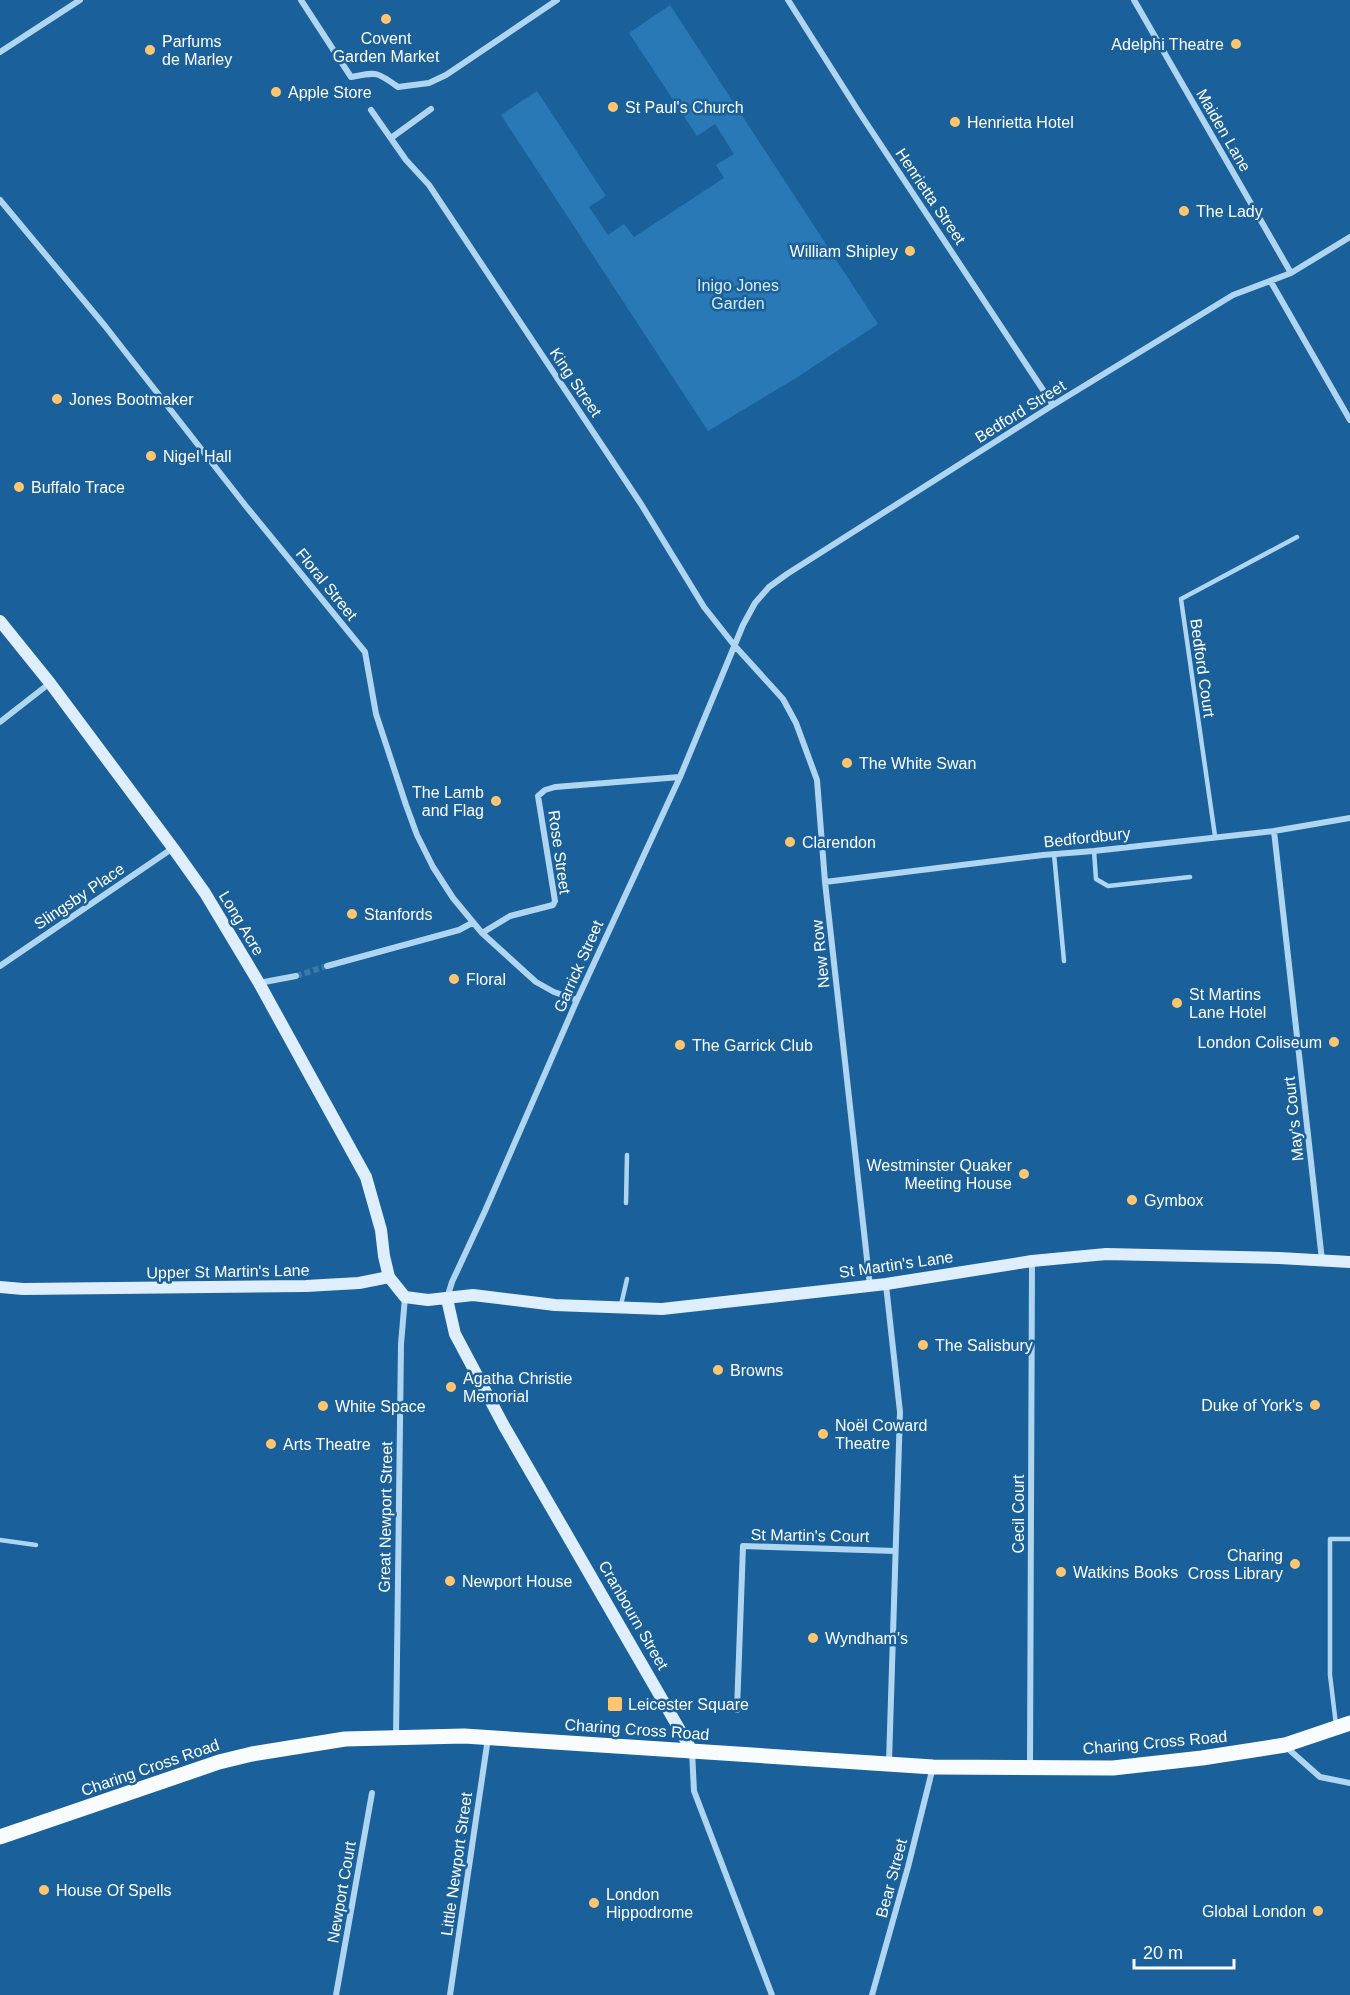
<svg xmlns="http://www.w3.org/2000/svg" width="1350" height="1995" viewBox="0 0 1350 1995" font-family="Arial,sans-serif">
  <rect width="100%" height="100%" fill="#1a609a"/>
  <path fill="#2979b6" d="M670,5l208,319 -82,54 -88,53 -207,-316 36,-24 69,105 -17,11 19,28 16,-11 10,13 90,-59 -8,-13 18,-11 -19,-30 -18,12 -68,-103z"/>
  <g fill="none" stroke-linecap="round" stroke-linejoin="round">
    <path stroke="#3c78a9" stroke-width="6" stroke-dasharray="6 3" stroke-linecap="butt" d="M296,976l31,-10"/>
    <path stroke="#afd5f1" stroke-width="4.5" d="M1215,836l-34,-237 116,-62
      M1094,851l2,28 12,7 82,-9
      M1054,854l10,107
      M626,1203l1,-48
      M621,1305l6,-26
      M0,1540l36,5
      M1336,1725l-6,-50v-136h20"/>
    <path stroke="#afd5f1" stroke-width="6" d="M301,0l50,77c26,-5 25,-6 47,10l31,-4 17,-8 111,-75
      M788,0l71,112 194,293
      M1134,0l157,273
      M0,52l80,-52
      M371,110l35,50 23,25 212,319 63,103 30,38 49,54 13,24 21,57 8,102 45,404
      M391,138l40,-29
      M0,200l105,126 140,179 120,147 11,62 30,91 11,30 16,32 20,31 29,35 54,49 18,10 23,8
      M1271,282l79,138
      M0,722l50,-39
      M1274,831l48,429
      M825,882l218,-27 51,-4 180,-20 76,-13
      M482,933l28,-17 43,-11 2,-4 -17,-105 7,-6 10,-3 125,-10
      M0,966l173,-118
      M327,966l132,-36 13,-7
      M259,983l37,-7
      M886,1285l14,127 -11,350
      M447,1298l5,-16 33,-71 92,-211 103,-223 63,-152 12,-22 14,-16 18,-13 266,-169 180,-110 58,-22 59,-36
      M737,1710l6,-164 152,5
      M396,1737l5,-393 4,-47
      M1285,1746l35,31 30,6
      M692,1751l2,40 78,204
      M1030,1767l2,-506
      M336,1995l36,-202
      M450,1995l38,-257
      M872,1995l36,-128 25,-100"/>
    <path stroke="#deeefc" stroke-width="12" d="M0,621l50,62 123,165 32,45 54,90 107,194 15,53 3,26 5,21 16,20 23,3 45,-5 82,10 107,4 224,-25 146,-23 74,-7 173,4 71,4
      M0,1287l23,2 283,-3 53,-3 30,-6
      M447,1299l8,35 49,92 188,325"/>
    <path stroke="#f9fcff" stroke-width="15" d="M0,1837l219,-75 33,-8 93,-15 119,-3 469,31 180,1 89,-10 83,-13 65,-22"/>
  </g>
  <g fill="#ffc56f" stroke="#1a609a" stroke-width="2">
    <circle cx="386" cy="19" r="6"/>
    <circle cx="1236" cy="44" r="6"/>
    <circle cx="150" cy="50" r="6"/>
    <circle cx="276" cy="92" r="6"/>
    <circle cx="613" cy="107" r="6"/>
    <circle cx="955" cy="122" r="6"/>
    <circle cx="1184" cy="211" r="6"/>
    <circle cx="910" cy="251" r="6"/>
    <circle cx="57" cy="399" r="6"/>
    <circle cx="151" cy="456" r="6"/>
    <circle cx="19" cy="487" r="6"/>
    <circle cx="847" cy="763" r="6"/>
    <circle cx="496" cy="801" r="6"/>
    <circle cx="790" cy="842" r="6"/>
    <circle cx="352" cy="914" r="6"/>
    <circle cx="454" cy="979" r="6"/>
    <circle cx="1177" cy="1003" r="6"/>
    <circle cx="1334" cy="1042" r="6"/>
    <circle cx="680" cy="1045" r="6"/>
    <circle cx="1024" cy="1174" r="6"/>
    <circle cx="1132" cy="1200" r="6"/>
    <circle cx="923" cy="1345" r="6"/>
    <circle cx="718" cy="1370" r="6"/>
    <circle cx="451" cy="1387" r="6"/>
    <circle cx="1315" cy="1405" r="6"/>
    <circle cx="323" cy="1406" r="6"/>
    <circle cx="823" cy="1434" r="6"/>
    <circle cx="271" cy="1444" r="6"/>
    <circle cx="1295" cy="1564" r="6"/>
    <circle cx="1061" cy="1572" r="6"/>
    <circle cx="450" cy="1581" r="6"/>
    <circle cx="813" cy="1638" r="6"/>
    <rect x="607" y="1696" width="16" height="16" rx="3"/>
    <circle cx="44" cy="1890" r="6"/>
    <circle cx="594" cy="1903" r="6"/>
    <circle cx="1318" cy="1911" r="6"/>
  </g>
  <g text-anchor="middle" stroke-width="5" stroke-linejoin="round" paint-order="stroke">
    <g font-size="16" fill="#fff" stroke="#1a609a" text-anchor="start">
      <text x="386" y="44" text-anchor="middle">Covent<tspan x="386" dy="18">Garden Market</tspan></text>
      <text x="162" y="47">Parfums<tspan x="162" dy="18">de Marley</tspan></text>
      <text x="1224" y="50" text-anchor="end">Adelphi Theatre</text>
      <text x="288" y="98">Apple Store</text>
      <text x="625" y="113">St Paul's Church</text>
      <text x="967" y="128">Henrietta Hotel</text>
      <text x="1196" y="217">The Lady</text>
      <text x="898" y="257" text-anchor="end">William Shipley</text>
      <text x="69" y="405">Jones Bootmaker</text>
      <text x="163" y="462">Nigel Hall</text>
      <text x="31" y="493">Buffalo Trace</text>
      <text x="859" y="769">The White Swan</text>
      <text x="484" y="798" text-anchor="end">The Lamb<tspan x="484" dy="18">and Flag</tspan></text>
      <text x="802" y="848">Clarendon</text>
      <text x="364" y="920">Stanfords</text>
      <text x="466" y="985">Floral</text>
      <text x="1189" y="1000">St Martins<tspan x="1189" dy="18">Lane Hotel</tspan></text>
      <text x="1322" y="1048" text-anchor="end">London Coliseum</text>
      <text x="692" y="1051">The Garrick Club</text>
      <text x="1012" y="1171" text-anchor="end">Westminster Quaker<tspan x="1012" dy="18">Meeting House</tspan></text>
      <text x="1144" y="1206">Gymbox</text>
      <text x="935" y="1351">The Salisbury</text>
      <text x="730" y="1376">Browns</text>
      <text x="463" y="1384">Agatha Christie<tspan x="463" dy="18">Memorial</tspan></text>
      <text x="1303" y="1411" text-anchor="end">Duke of York's</text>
      <text x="335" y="1412">White Space</text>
      <text x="835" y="1431">Noël Coward<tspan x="835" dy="18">Theatre</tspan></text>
      <text x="283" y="1450">Arts Theatre</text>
      <text x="1283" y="1561" text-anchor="end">Charing<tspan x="1283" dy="18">Cross Library</tspan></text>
      <text x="1073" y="1578">Watkins Books</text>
      <text x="462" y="1587">Newport House</text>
      <text x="825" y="1644">Wyndham's</text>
      <text x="628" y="1710">Leicester Square</text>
      <text x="56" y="1896">House Of Spells</text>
      <text x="606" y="1900">London<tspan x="606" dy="18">Hippodrome</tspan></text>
      <text x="1306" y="1917" text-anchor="end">Global London</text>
    </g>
    <g font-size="16" fill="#fff" stroke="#1a609a">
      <text transform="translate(1224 130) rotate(60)" y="6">Maiden Lane</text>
      <text transform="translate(931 196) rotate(56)" y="6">Henrietta Street</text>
      <text transform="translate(576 382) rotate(56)" y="6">King Street</text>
      <text transform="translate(1020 411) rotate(-32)" y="6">Bedford Street</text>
      <text transform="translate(327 584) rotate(51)" y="6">Floral Street</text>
      <text transform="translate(1203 668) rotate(82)" y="6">Bedford Court</text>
      <text transform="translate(1087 837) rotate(-6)" y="6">Bedfordbury</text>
      <text transform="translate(560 852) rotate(82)" y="6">Rose Street</text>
      <text transform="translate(79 896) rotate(-34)" y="6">Slingsby Place</text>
      <text transform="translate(242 923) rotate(59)" y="6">Long Acre</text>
      <text transform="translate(820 954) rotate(-96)" y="6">New Row</text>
      <text transform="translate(578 966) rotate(-66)" y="6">Garrick Street</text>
      <text transform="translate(1293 1119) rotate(-96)" y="6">May's Court</text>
      <text transform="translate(896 1264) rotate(-8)" y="6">St Martin's Lane</text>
      <text transform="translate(228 1271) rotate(-1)" y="6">Upper St Martin's Lane</text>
      <text transform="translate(1018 1514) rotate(-90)" y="6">Cecil Court</text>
      <text transform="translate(385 1517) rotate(-89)" y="6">Great Newport Street</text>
      <text transform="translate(810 1535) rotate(1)" y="6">St Martin's Court</text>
      <text transform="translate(634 1615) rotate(60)" y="6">Cranbourn Street</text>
      <text transform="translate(637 1729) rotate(4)" y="6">Charing Cross Road</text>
      <text transform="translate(1155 1742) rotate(-5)" y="6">Charing Cross Road</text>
      <text transform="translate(150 1767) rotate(-19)" y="6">Charing Cross Road</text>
      <text transform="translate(456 1864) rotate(-82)" y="6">Little Newport Street</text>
      <text transform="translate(891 1878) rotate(-75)" y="6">Bear Street</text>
      <text transform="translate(341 1892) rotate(-80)" y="6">Newport Court</text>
    </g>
    <g font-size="16" fill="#d7ecfc" stroke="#1a609a">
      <text x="738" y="291">Inigo Jones<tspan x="738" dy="18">Garden</tspan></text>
    </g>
  </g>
  <path d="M1134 1959v9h100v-9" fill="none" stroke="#ffffff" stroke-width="3"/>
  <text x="1143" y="1959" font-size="18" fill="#ffffff" stroke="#1a609a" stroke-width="4.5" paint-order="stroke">20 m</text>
</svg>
